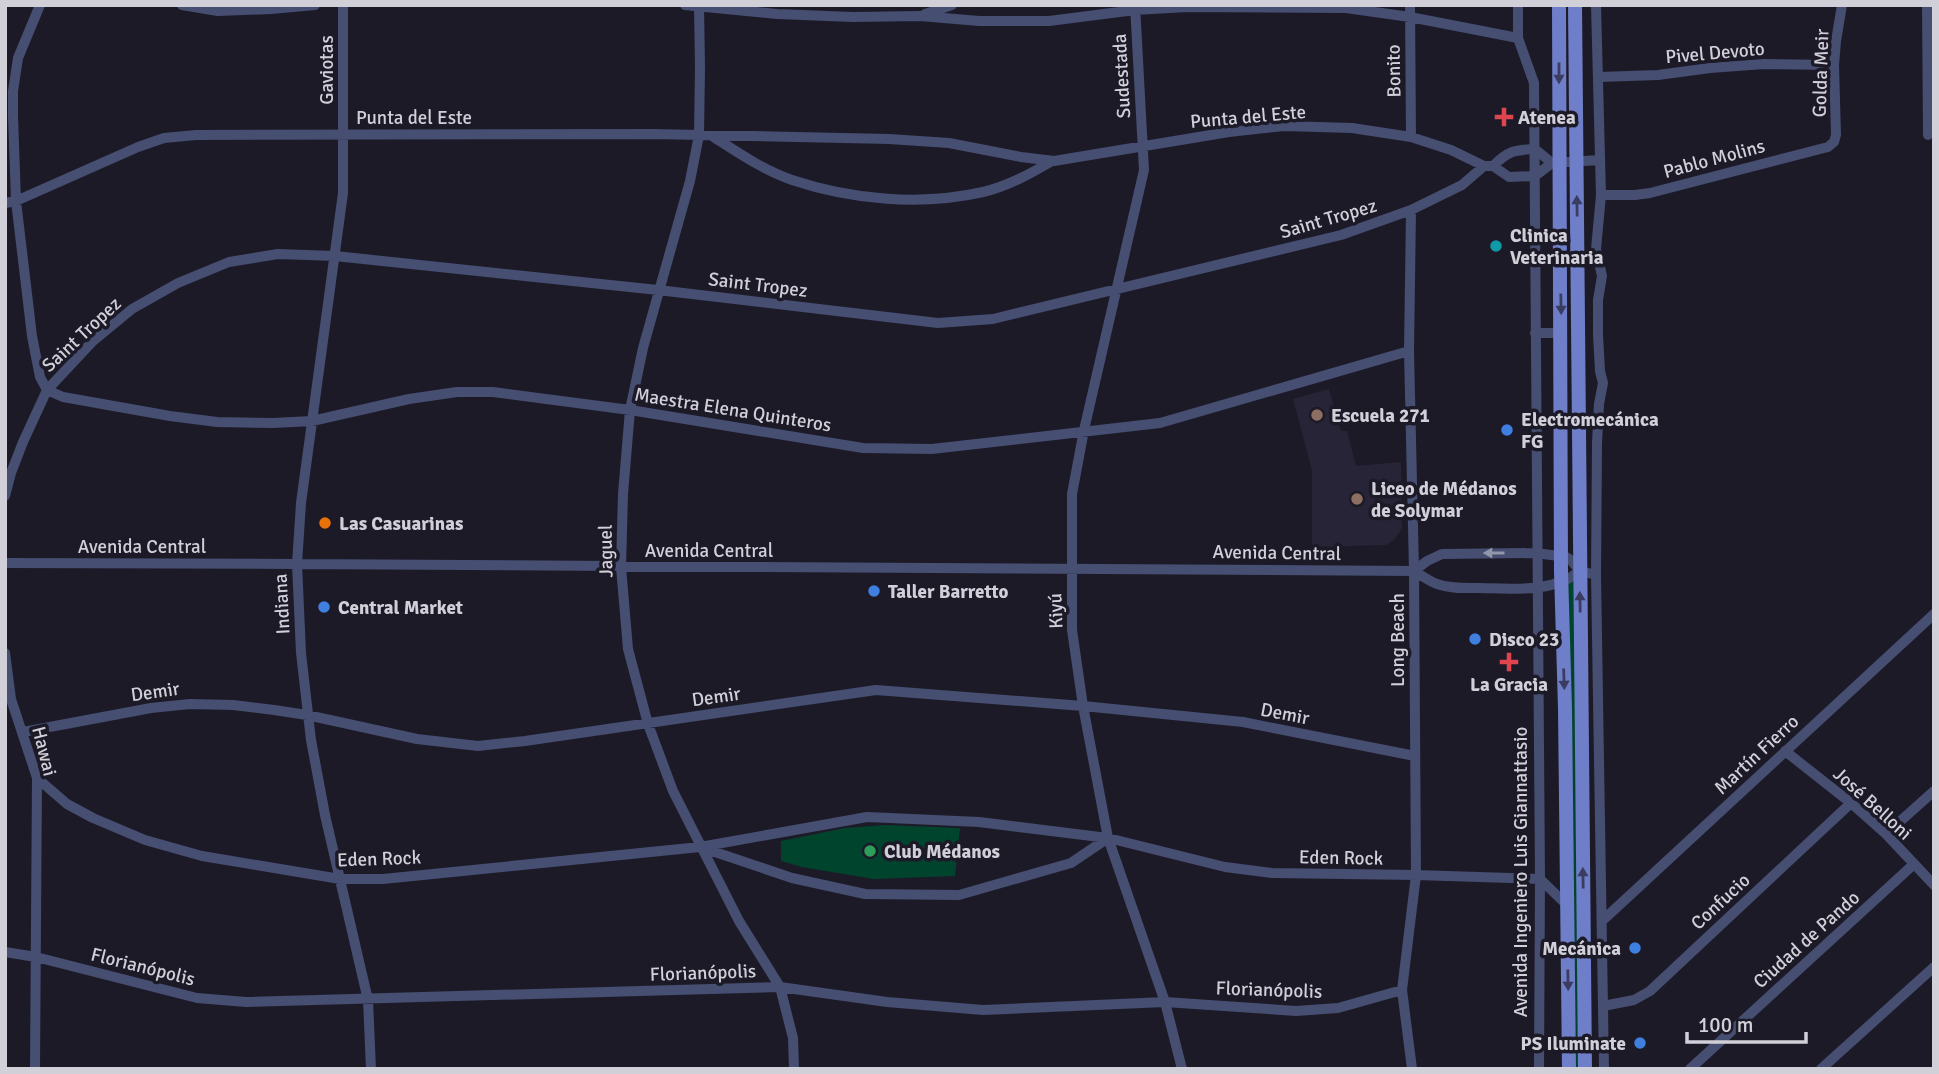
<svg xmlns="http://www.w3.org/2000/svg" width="1939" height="1074" viewBox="0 0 1939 1074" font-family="Signika,sans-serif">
  <rect width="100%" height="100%" fill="#1d1a28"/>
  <path fill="#282437" d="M1329,389l12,42h6l9,35 45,-4 1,66 -8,12 -8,5 -74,2v-77l-19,-71z"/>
  <path fill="#00442e" d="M1574,578l7,491h-8l-5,-489z
    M886,825l74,3 -5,48 -82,3 -71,-12 -21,-6v-20l64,-13z"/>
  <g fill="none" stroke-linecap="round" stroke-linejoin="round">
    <path stroke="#464e71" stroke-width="10" d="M40,5l-22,53 -5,33v25l3,85 16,135 8,41 7,13
      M182,5l36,6 53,-2 44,-4
      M343,5v188l-42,310 -4,61 4,89 10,87 14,75 43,185 3,69
      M685,5l92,9 76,3 67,-1 59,5h70l86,-11 52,-3 159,1 64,9 108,21
      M699,5l1,63 -1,67 -9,46 -47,167 -13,62 -7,84 -2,73 7,82 20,75 25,67 66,130 41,66 13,51 1,31
      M1135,5l9,165 -60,260 -12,64v136l11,76 25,132 57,164 17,67
      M1410,5l1,132
      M1518,5v33l16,45 6,796 -1,190
      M1596,5l5,190 -5,54 6,27 -4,24v35l2,36 3,12 -4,21 -2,39 -1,132 8,494
      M1927,5l1,130
      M925,14l27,-9
      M1599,77l59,-2 52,-7 54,-4 70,1
      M712,136c25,16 51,34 80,44 60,20 129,26 191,12 25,-6 47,-18 69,-31
      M1487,166h6c15,-15 21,-16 42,-17l17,14
      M1493,166l16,11 26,-1 17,-13 48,-3
      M1601,195h34l15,-2 178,-46 6,-5 2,-7 -2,-70 2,-24 6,-36
      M5,203l11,-2 122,-54 26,-9 32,-3 456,-1 237,5 60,4 72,14 33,4 175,-29 55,-6 68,2 59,9 40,13 33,16
      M1411,210l-2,141 5,220 2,304 -14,115 10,79
      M1535,333h26
      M47,390l16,7 107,19 47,6 56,1 39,-2 97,-22 48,-7h36l137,18 233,38 69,1 228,-26 249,-72
      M5,496l6,-23 12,-31 24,-52 45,-48 40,-33 46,-26 51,-21 49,-8 57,2 323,34 280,33 55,-4 348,-84 70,-25 51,-25 22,-19
      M5,563l292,1 1117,7c7,4 15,10 23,13 14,5 29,4 43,4 33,1 73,5 100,-17
      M1414,571l13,-10 15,-7 94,-1 30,4 5,3 9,11 16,4
      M5,653l6,46 26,79 -2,291
      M23,732l128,-24 39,-4 43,1 41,5 33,5 110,24 61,7 47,-5 351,-51 207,16 160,16 172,34
      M1785,751l66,52 35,31 48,51
      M37,778l30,26 26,14 52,22 57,16 138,23h43l317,-32 167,-30 112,5 129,16 117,29 47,6 144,2 124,4 27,26
      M1886,834l48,-43
      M703,848l89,30 73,16 94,1 112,-32 37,-25
      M1602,921l332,-307
      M5,952l31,5 161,41 49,4 534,-15 107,15 96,8 182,-8 131,9 42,-3 64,-18
      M1603,1006l31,-6 16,-9 201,-188
      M1690,1069l224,-205
      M1821,1069l113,-102"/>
    <path stroke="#6f7ec8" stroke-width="14" d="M1559,5l2,566 4,138 4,360
      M1575,5l10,1064"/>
  </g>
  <defs><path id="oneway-solid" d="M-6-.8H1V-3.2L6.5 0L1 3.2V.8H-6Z" transform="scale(1.75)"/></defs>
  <g fill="#3a3d60">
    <use href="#oneway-solid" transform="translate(1559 73) rotate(90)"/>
    <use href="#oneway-solid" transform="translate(1577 206) rotate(-91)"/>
    <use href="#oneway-solid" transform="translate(1561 304) rotate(89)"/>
    <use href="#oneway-solid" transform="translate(1580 602) rotate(-91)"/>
    <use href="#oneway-solid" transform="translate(1564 679) rotate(88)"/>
    <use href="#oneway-solid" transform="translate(1583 878) rotate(-91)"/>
    <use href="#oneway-solid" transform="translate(1568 980) rotate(89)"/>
  </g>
  <use fill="#9296aa" href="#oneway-solid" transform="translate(1494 553) rotate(180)"/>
  <g fill="#e0444e" stroke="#1d1a28" stroke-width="2.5">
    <path d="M1500.5 106.5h7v7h7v7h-7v7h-7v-7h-7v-7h7z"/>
    <path d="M1505.5 651.5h7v7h7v7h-7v7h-7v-7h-7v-7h7z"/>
  </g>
  <circle fill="#0f9aa8" stroke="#1d1a28" stroke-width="2.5" cx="1496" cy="246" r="7"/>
  <g fill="#8d6e63" stroke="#1d1a28" stroke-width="2.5">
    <circle cx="1317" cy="415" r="7"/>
    <circle cx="1357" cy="499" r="7"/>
  </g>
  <g fill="#3f7fe0" stroke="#1d1a28" stroke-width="2.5">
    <circle cx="1507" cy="430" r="7"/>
    <circle cx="874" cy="591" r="7"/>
    <circle cx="324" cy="607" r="7"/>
    <circle cx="1475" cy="639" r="7"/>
    <circle cx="1635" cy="948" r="7"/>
    <circle cx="1640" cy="1043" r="7"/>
  </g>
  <circle fill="#e8710a" stroke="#1d1a28" stroke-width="2.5" cx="325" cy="523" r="7"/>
  <circle fill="#2e9e5b" stroke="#1d1a28" stroke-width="2.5" cx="870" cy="851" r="7"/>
  <g text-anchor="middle" stroke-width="7" stroke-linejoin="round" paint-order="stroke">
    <g font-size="19" fill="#d1d0d9" stroke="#1d1a28">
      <text transform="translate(1715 52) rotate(-5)" y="7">Pivel Devoto</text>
      <text transform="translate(326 70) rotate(-90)" y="7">Gaviotas</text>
      <text transform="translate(1393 71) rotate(-91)" y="7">Bonito</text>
      <text transform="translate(1820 73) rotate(-88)" y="7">Golda Meir</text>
      <text transform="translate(1121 76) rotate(-93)" y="7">Sudestada</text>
      <text transform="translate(1248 116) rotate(-5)" y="7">Punta del Este</text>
      <text x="414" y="124">Punta del Este</text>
      <text transform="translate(1714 158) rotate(-15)" y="7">Pablo Molins</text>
      <text transform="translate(1328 218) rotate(-16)" y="7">Saint Tropez</text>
      <text transform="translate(758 284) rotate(7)" y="7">Saint Tropez</text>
      <text transform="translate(81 334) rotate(-43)" y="7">Saint Tropez</text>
      <text transform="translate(733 409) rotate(9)" y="7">Maestra Elena Quinteros</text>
      <text x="142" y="553">Avenida Central</text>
      <text x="709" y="557">Avenida Central</text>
      <text transform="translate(605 551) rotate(-91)" y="7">Jaguel</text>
      <text transform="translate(1277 552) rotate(1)" y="7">Avenida Central</text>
      <text transform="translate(281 604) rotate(-93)" y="7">Indiana</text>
      <text transform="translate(1055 611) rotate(-92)" y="7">Kiyú</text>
      <text transform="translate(1397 640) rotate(-90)" y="7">Long Beach</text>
      <text transform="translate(155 691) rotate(-8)" y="7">Demir</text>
      <text transform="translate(716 696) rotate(-8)" y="7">Demir</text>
      <text transform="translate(1285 713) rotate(11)" y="7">Demir</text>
      <text transform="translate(45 751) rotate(76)" y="7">Hawai</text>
      <text transform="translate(1756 754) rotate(-43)" y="7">Martín Fierro</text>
      <text transform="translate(1873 803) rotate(42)" y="7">José Belloni</text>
      <text transform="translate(1341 857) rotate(1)" y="7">Eden Rock</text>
      <text transform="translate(379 858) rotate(-2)" y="7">Eden Rock</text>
      <text transform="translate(1520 872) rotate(-90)" y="7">Avenida Ingeniero Luis Giannattasio</text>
      <text transform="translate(1720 901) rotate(-43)" y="7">Confucio</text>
      <text transform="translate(1806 939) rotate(-42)" y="7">Ciudad de Pando</text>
      <text transform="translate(143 966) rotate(14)" y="7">Florianópolis</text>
      <text transform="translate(703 972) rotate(-2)" y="7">Florianópolis</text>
      <text transform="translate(1269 989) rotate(2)" y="7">Florianópolis</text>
    </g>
    <g font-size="19" font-weight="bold" fill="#d1d0d9" stroke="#1d1a28" text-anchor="start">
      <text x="1518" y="124">Atenea</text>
      <text x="1510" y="242">Clinica<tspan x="1510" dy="22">Veterinaria</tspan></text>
      <text x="1331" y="422">Escuela 271</text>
      <text x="1521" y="426">Electromecánica<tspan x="1521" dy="22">FG</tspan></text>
      <text x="1371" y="495">Liceo de Médanos<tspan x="1371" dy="22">de Solymar</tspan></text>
      <text x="339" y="530">Las Casuarinas</text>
      <text x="888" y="598">Taller Barretto</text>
      <text x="338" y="614">Central Market</text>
      <text x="1489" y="646">Disco 23</text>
      <text x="1509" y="691" text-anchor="middle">La Gracia</text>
      <text x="884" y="858">Club Médanos</text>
      <text x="1621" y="955" text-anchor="end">Mecánica</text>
      <text x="1626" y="1050" text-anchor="end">PS Iluminate</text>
    </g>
  </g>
  <rect width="1939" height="1074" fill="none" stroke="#d1d0d9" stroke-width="14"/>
  <path d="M1687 1032v10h119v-10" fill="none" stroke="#d1d0d9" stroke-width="3.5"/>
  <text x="1698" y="1032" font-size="21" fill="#d1d0d9" stroke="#1d1a28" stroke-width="5" paint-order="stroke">100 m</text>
</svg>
